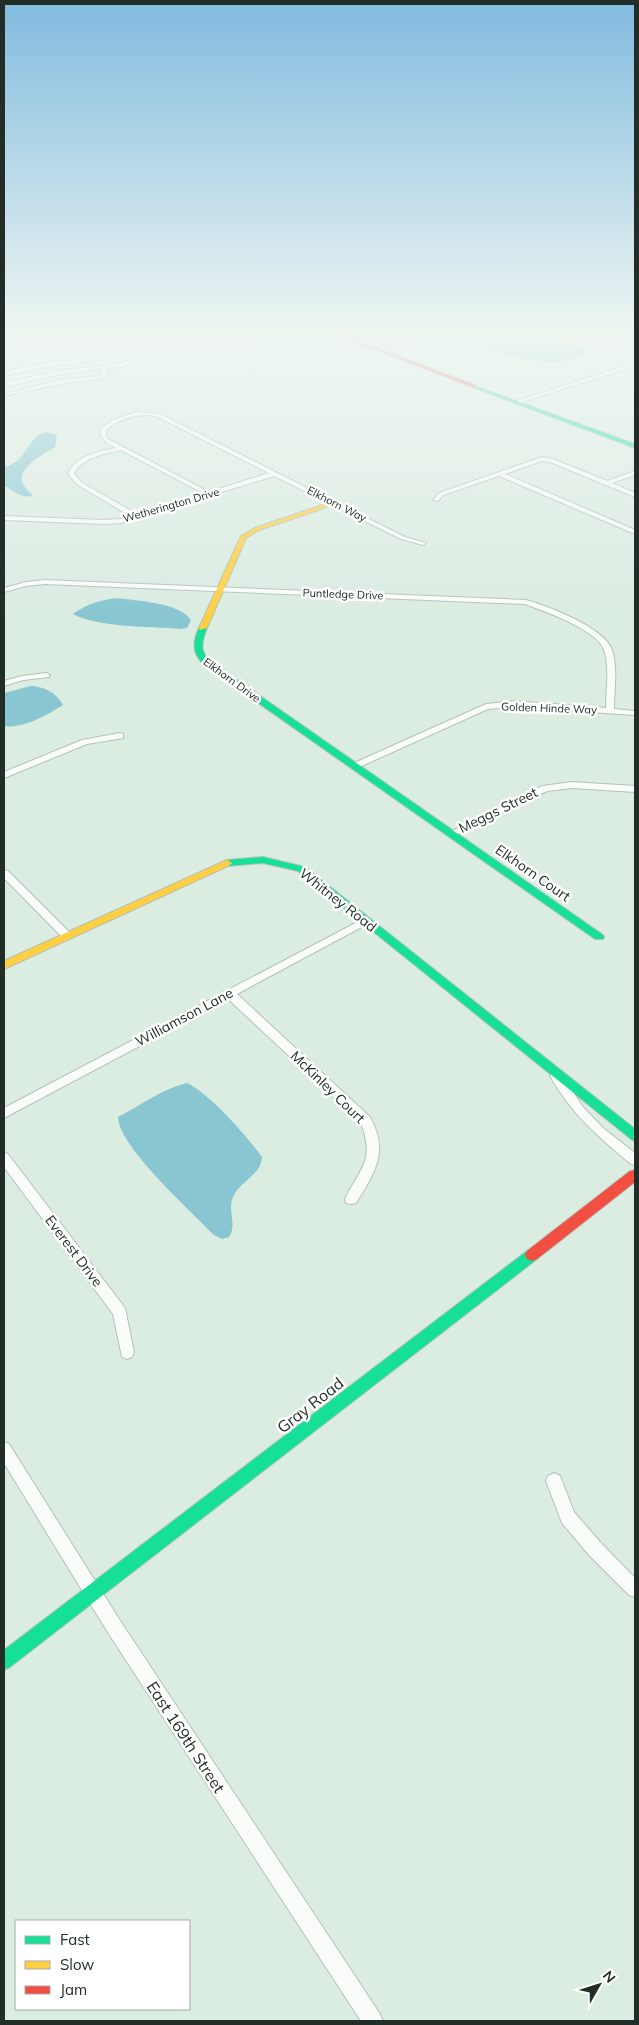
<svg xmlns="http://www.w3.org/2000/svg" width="639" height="2025" viewBox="0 0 639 2025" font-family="Mulish,sans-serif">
  <rect width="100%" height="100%" fill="#dbece1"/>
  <path fill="#d4d8b4" d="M344,332h139l-17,3 -33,1 -45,13z"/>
  <path fill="#88c6d2" d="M489,332h44l27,10 25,5 1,7c-30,16 -69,5 -99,-8l-5,-12z
    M47,432l10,3 -2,12c-16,10 -51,27 -22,48 -10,5 -20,-4 -29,-10v-17c6,-3 13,-6 17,-11 10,-11 10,-21 26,-25z
    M117,598c20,3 62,4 74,22l-4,8 -7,1c-29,-3 -82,-1 -107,-15 14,-10 27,-14 44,-16z
    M31,686c13,1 25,6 32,19 -16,10 -40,24 -59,21v-33z
    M187,1083c23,11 60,53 75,74 -1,18 -20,23 -28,38 -8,14 4,29 -5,42l-7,2 -8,-4c-22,-23 -96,-89 -96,-118 24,-12 43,-28 69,-34z"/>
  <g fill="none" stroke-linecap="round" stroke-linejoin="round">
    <g stroke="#b4c2b9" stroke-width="2">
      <path id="street" d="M246,332h8l-135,35 -14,1 4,6 -5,4 -44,6 -56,12v-2l56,-14 40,-4 3,-2 -3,-5 -43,6 -53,12v-4l53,-12 62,-8z
        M57,336l2,3 -14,3 27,14 2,4 27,-3 3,2 -60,8 -40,9v-4l40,-9 25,-2 -1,-3 -28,-14 -36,8v-2z
        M635,362v4l-116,37 -5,-1z
        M136,412l24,2 245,123 21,6 -3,2 -22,-6 -127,-63 -153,47 -17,1 -100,-4v-4l100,4 16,-1 10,-3 -52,-31 -10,-11c8,-19 30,-22 48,-26 -9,-5 -16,-8 -16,-19l13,-9zM144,415l12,1 113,57 -60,19 -101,-53 -2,-3v-6c11,-9 23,-14 38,-15zM121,450l82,43 -66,21 -55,-31 -8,-9c8,-17 30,-20 47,-24z
        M542,457l11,2 54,22 28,-10v4l-23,8 23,10v4l-85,-35 -8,-1 -37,13 130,56v4l-136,-58 -56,19 -5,6 -5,-1 6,-7z
        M45,580l481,20c22,6 79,28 86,50 6,18 2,40 2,59l21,2v4l-121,-8 -26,2 -133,60 -4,-3 1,-2 134,-60 28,-3 92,7c0,-18 4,-40 -2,-58 -6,-20 -60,-39 -79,-46l-480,-20 -19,2 -22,6v-4l22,-6z
        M46,673l4,2 -1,2 -26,3 -19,6v-5l18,-5z
        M120,733l3,1v4l-36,6 -83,34v-6l78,-32z
        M572,782l63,4v6l-63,-4 -25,3 -93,45h-6l-2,-2 96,-48z
        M4,870l4,1 63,63 1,2 -1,2h-8l-59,-60z
        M365,918l4,1 1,2 -1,2 -132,71 133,123c19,34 5,56 -14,86l-5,1 -5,-1 -1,-4c16,-32 30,-38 16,-76l-133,-124 -224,119v-10z
        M556,1072l4,1 23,34 20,21 32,25v12l-4,-1c-33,-27 -60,-51 -81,-88l2,-3z
        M4,1153l4,1 117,154 9,44 -2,5 -5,2 -5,-2 -9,-43 -109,-147z
        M4,1442l5,2 110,175 261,395 3,7h-22l-254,-390 -103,-168z
        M554,1473l6,3 14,36 27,31 34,35v19l-6,-2 -40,-40 -27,-32 -16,-42 2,-5z"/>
    </g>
    <g stroke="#b4c2b9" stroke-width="2">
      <path id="fast" d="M472,385l163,59v4l-163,-61z
        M200,626l7,2c-5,13 -8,23 3,33l393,274 1,2 -1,2h-8l-391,-274c-12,-12 -12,-24 -4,-39z
        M263,857l42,10 330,262v12l-4,-2 -333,-268 -35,-8 -36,3 -5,-3 5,-3z
        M532,1249l5,2 2,4 -2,4 -527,408 -6,3v-20l523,-399z"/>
    </g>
    <g stroke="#b4c2b9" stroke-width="2">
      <path id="slow" d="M334,501l2,1v2l-77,26 -13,8 -39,90 -7,2 -1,-2 42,-92 14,-8z
        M227,860l5,3 -2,2 -226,104v-8z"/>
    </g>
    <g stroke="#b4c2b9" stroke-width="2">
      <path id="jam" d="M329,332h7l141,54 -5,1z
        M635,1170v12l-98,77 -5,2 -5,-2 -2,-4 2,-4 103,-80z"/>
    </g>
    <use href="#street" fill="#fafcfa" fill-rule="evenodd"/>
    <use href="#fast" fill="#16e098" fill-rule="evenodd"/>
    <use href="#slow" fill="#ffcf43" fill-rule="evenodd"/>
    <use href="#jam" fill="#f24e42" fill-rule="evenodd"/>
  </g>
  <linearGradient id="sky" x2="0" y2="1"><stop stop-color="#81bbdf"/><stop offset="0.54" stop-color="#eff6f2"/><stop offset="1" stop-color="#eff6f2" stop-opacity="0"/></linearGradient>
  <rect width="639" height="616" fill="url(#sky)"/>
  <g text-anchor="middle" stroke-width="5" stroke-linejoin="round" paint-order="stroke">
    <g font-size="11" fill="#212d26" stroke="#fff">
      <text transform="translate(337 504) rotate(27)" y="4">Elkhorn Way</text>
      <text transform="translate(171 505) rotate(-16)" y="4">Wetherington Drive</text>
      <text transform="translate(343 594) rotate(2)" y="4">Puntledge Drive</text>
      <text transform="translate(232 680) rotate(36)" y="4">Elkhorn Drive</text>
      <text transform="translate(549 708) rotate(2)" y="4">Golden Hinde Way</text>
    </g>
    <g font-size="14" fill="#212d26" stroke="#fff">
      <text transform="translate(498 810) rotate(-26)" y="5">Meggs Street</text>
      <text transform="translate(533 873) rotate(35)" y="5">Elkhorn Court</text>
      <text transform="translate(338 900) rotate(38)" y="5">Whitney Road</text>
      <text transform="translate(184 1017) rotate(-28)" y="5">Williamson Lane</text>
      <text transform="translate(328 1087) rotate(44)" y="5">McKinley Court</text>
      <text transform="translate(74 1251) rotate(53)" y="5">Everest Drive</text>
    </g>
    <g font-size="16" fill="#212d26" stroke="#fff">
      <text transform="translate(310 1405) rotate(-38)" y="6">Gray Road</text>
      <text transform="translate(186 1737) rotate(57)" y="6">East 169th Street</text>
    </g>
  </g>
  <rect width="639" height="2025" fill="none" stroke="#212d26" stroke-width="10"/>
  <rect x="15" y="1920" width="175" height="90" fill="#ffffff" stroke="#a6aba8"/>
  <rect x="25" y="1936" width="25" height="8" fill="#16e098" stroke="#a6aba8"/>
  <text x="60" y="1945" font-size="15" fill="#212d26">Fast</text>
  <rect x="25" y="1961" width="25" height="8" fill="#ffcf43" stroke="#a6aba8"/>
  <text x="60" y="1970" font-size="15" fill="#212d26">Slow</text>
  <rect x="25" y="1986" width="25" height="8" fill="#f24e42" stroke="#a6aba8"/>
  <text x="60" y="1995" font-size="15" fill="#212d26">Jam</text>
  <g transform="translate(599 1985) rotate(51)" stroke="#ffffff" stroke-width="4" paint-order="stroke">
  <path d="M0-4L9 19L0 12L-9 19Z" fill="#212d26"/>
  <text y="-8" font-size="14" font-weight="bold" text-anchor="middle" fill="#212d26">N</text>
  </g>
</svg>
